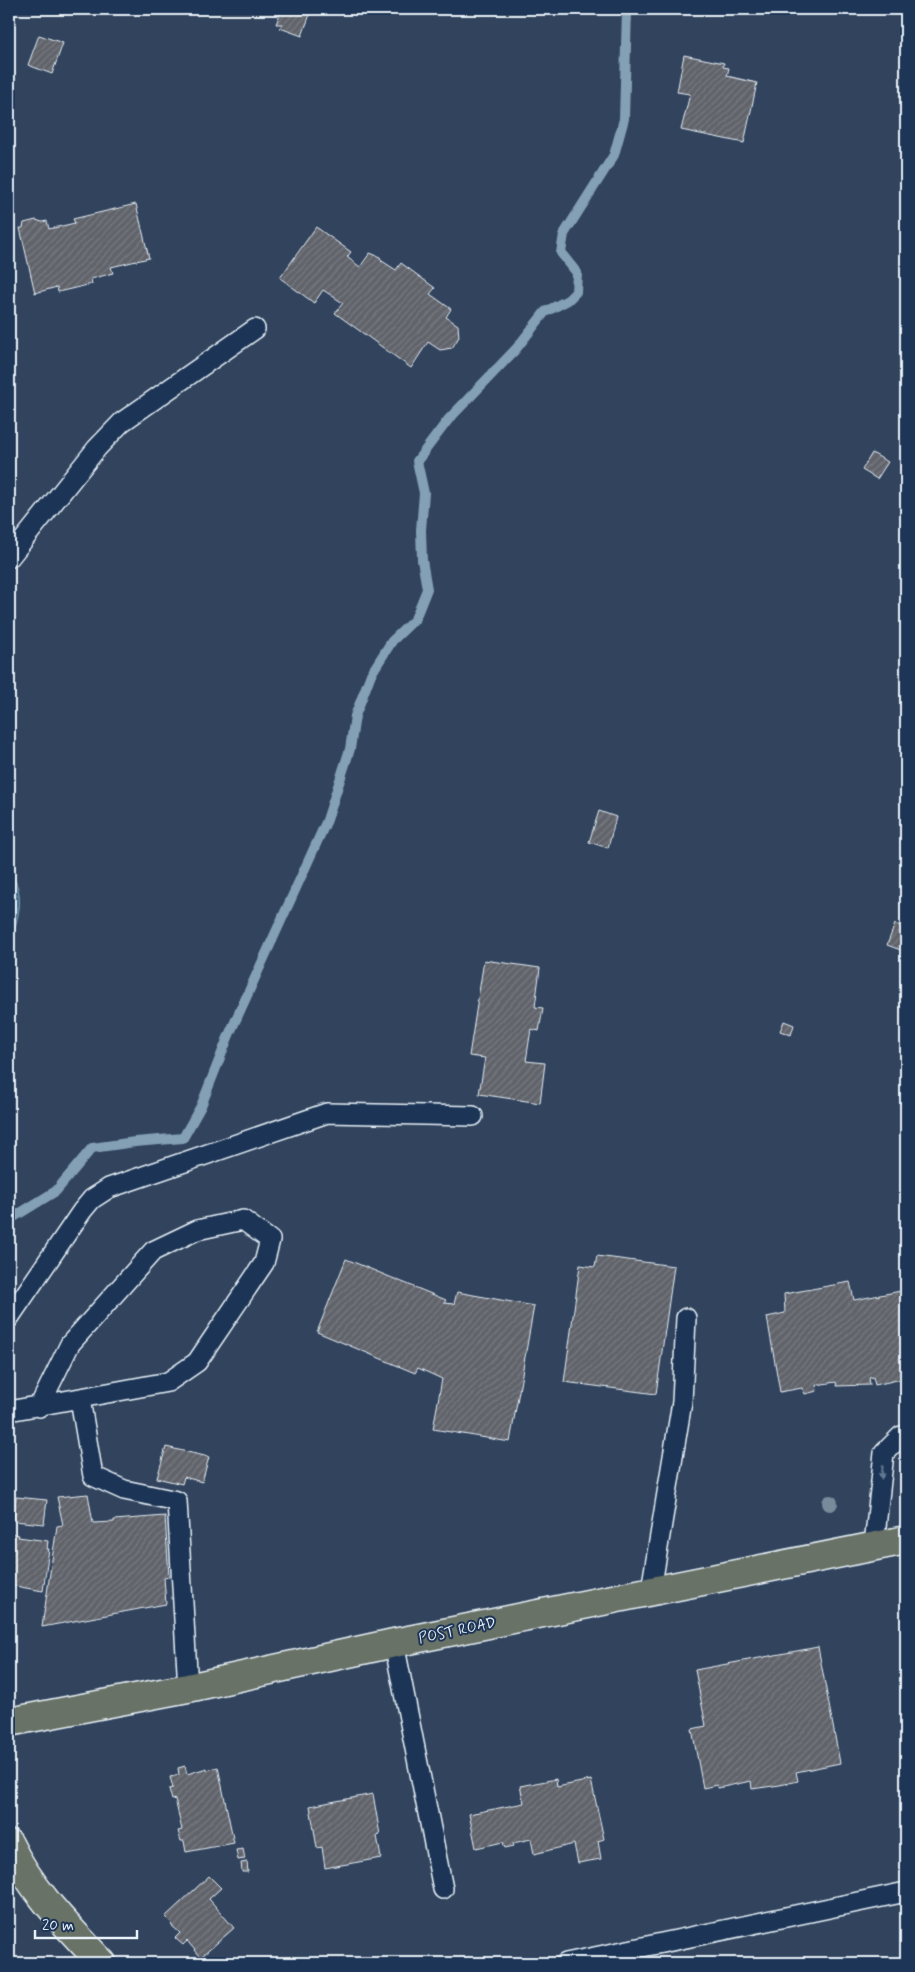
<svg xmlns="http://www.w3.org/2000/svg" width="915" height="1972" viewBox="0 0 915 1972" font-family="Mynerve,sans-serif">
  <defs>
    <pattern id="water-waves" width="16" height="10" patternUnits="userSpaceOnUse" patternTransform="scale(1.25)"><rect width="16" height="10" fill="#416a89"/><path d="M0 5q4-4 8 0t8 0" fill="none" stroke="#5c809a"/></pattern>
    <pattern id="building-hatch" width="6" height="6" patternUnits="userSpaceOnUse" patternTransform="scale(1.25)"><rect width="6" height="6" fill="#61636b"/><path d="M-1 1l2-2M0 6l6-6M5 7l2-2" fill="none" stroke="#787a81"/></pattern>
  </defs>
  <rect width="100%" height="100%" fill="#31435d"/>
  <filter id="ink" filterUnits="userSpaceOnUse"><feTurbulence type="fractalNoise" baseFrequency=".02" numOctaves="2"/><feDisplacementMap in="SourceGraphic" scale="10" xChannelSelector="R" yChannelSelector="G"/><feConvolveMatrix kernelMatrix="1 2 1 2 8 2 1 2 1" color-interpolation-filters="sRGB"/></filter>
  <g filter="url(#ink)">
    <path fill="url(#water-waves)" stroke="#84a0b5" d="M9,872c19,21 8,50 0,74z"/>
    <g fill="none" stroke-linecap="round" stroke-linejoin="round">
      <path stroke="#84a0b5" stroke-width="10" d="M9,1220l47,-29 36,-43 43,-6 48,-4 18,-32 28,-71 98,-215 23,-71 5,-33 16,-42 21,-33 23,-22 12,-30 -5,-29 -1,-30 3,-37 -7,-32 31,-41 68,-71 29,-37 23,-12 8,-8 1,-19 -16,-20 3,-19 50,-79 10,-36 3,-110"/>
    </g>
    <path fill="url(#building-hatch)" stroke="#e8f1f8" d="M282,9h30l-10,27 -22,-8 2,-4h-6z
      M39,35l24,8 -11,31 -24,-9z
      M684,55l40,8 -1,4 6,1 -2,8 30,7 -13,60 -63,-13 9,-36 -13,-2z
      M136,204l13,54 -38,9 2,6 -22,6 1,5 -34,8 -1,-5 -22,6 -15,-65h3l1,-5 12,-3 6,2 5,-1 2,8 26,-6 -2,-4z
      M316,227l35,25 -4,5 13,10 10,-14 10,4 2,5v-1l14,9 5,-7 34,25 -5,6 21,15 -5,8 12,8 1,12 -7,11 -12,2 -12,-8 -17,26 -76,-55 8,-10 -20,-13 -9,13 -34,-25z
      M872,453l16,9 -11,17 -15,-9z
      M599,811l17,6 -8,31 -19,-6z
      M895,924l11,4v24l-19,-7z
      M484,960l56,8 -5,39 8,1 -4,23 -8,-2 -5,32 19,2 -5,40 -61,-9 6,-36 -16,-2z
      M784,1021l10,4 -3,10 -11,-4z
      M597,1256l77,10 -18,128 -92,-12 16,-117 15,2z
      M346,1259l100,41 -2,3 10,1 3,-12 77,14 -24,136 -77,-13 9,-50 -24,-11 -3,5 -98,-41z
      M850,1282l4,18 52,-10v88l-31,7 -2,-8 -4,1 1,7 -33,1 -1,-4 -20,3 1,6 -12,3 -3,-6 -22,4 -13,-75 18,-4 -1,-19z
      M166,1447l43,10 -7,25 -18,-5 -2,7 -25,-6z
      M88,1494l5,29 21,-1v-2l51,-4 4,61 -5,1 2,26 -124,23 15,-101 6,-1 -6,-28z
      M16,1497l31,3 -3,24 -30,-3z
      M9,1533l10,2 -1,2 30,4 -1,8h2l-6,42 -34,-6z
      M818,1647l22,116 -44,9 2,9 -18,4 -28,4 -1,-8 -33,7 -1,-3 -14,3 -11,-59 14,-3 -11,-56z
      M185,1766l2,8 20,-6v2l11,-3 16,76 -48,9 -2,-11h-3l-3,-10 4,-1 -7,-31 -3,1 -3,-11 4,-1 -3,-11 9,-2 -1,-7z
      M556,1779l1,8 34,-7 13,59 -6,2 3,18 -23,4 -4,-19 -40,10 -3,-15 -18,4 1,3 -9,2 -2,-6 -27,6 -7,-34 55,-11 -4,-17z
      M373,1794l7,41 -3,1 4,22 -56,10 -3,-21 -5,1 -7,-42z
      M243,1849l2,10 -7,1 -2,-10z
      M247,1862l1,10h-6l-1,-9z
      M209,1876l12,12 -12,11 25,29 -33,29 -14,-16 -4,4 -8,-7 5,-5 -9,-8 1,-1 -7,-7z"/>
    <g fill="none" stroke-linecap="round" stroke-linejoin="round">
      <g stroke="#e8f1f8" stroke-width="22">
        <path id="lane" d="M9,558l88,-110 25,-26 133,-93
          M9,1318l73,-107 10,-12 17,-11 218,-75 146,3
          M80,1399l13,77 31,14 53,11 11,187
          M9,1411l159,-29 29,-20 67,-99 6,-23 -27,-20 -46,10 -44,21 -83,93 -31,63
          M874,1545l10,-92 17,-17 5,-1
          M651,1590l31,-188 4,-84
          M394,1643l49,246
          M566,1963l340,-71"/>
      </g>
      <g stroke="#e8f1f8" stroke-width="31">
        <path id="primary" d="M9,1722l179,-34 206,-45 512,-103
          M9,1844c21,45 59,83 93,119"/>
      </g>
      <use href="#lane" stroke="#1d3557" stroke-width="19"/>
      <use href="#primary" stroke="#697266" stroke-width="28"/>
    </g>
    <circle fill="#788b9a" cx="830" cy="1503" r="8"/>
    <defs><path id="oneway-solid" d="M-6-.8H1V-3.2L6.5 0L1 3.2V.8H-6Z" transform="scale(1.25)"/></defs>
    <use fill="#64778f" href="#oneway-solid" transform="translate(882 1472) rotate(96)"/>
  </g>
  <g text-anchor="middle" stroke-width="4" stroke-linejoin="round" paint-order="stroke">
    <g font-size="15" fill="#e8f1f8" stroke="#1d3557">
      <text transform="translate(457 1630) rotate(-12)" y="5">POST ROAD</text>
    </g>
  </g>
  <rect width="915" height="1972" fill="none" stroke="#1d3557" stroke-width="30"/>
  <rect x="15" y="15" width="885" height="1942" fill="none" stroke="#e8f1f8" stroke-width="2" filter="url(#ink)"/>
  <path d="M35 1930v8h102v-8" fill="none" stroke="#e8f1f8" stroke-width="2.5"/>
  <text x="42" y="1930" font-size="15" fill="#e8f1f8" stroke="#1d3557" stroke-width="4" paint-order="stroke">20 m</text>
</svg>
